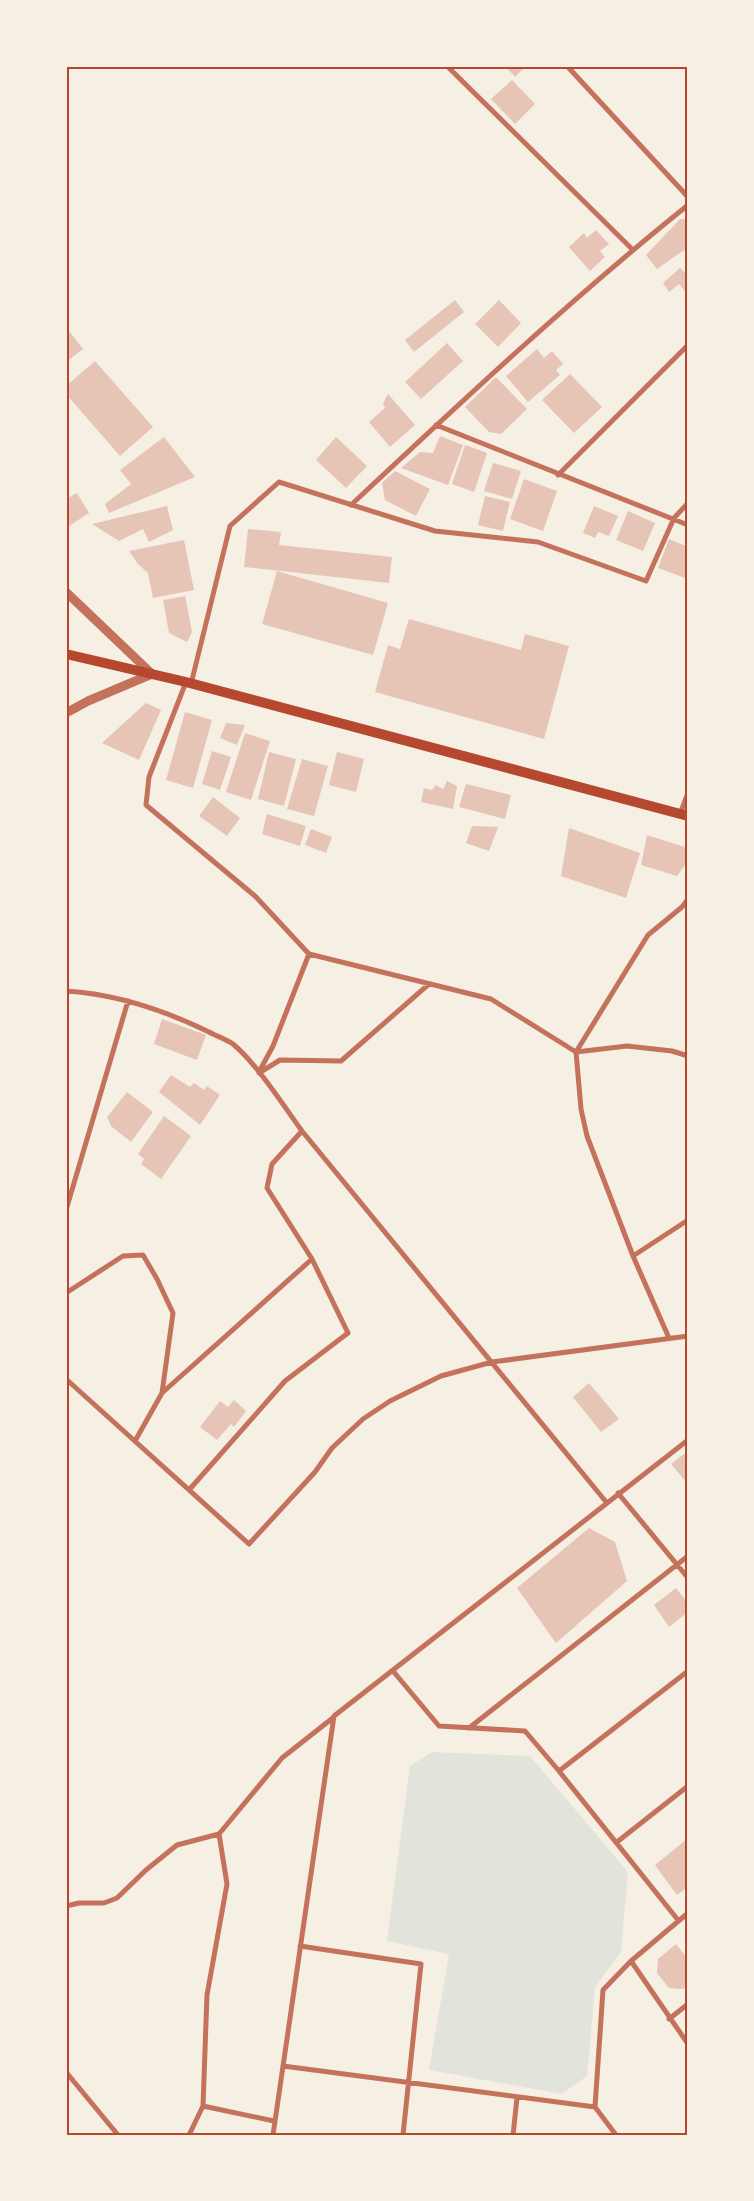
<svg xmlns="http://www.w3.org/2000/svg" width="754" height="2201" viewBox="0 0 754 2201" font-family="'PT Serif',serif">
  <rect width="100%" height="100%" fill="#f6efe4"/>
  <path fill="#e2e4dc" d="M432,1752l98,4 98,116 -7,80 -26,35 -8,89 -25,18 -133,-24 20,-116 -62,-13 23,-175z"/>
  <path fill="#e6c5b7" d="M505,66h21l-11,11z
    M512,80l23,24 -20,20 -24,-25z
    M680,219h8v36l-4,-5 -27,19 -11,-14z
    M596,230l13,14 -9,7 5,6 -15,14 -21,-24 15,-14 3,5z
    M680,268l8,7v20l-9,-11 -10,8 -6,-9z
    M455,300l9,12 -50,40 -9,-12z
    M499,300l22,23 -23,24 -23,-23z
    M66,327l17,22 -17,13z
    M447,343l16,18 -42,38 -16,-17z
    M537,349l7,9 8,-7 11,13 -7,6 4,5 -32,27 -22,-26z
    M95,361l58,66 -33,29 -54,-62v-8z
    M570,374l32,33 -28,26 -32,-33z
    M496,377l31,32 -26,25 -12,-2 -24,-25z
    M388,394l27,31 -25,22 -21,-25 16,-14 -2,-5z
    M440,436l23,9 -15,40 -47,-17 19,-16 13,1z
    M164,437l31,40 -86,36 -4,-9 26,-20 -11,-14z
    M336,437l31,29 -21,22 -30,-28z
    M465,445l22,8 -13,39 -22,-8z
    M493,463l28,8 -9,28 -28,-8z
    M395,471l35,18 -14,27 -31,-16 -3,-17z
    M524,479l33,12 -14,40 -33,-12z
    M77,493l12,20 -23,15v-29z
    M485,496l25,6 -7,29 -25,-6z
    M167,506l6,24 -24,12 -6,-13 -24,12 -27,-17z
    M594,506l24,10 -9,20 -11,-4 -3,6 -12,-5z
    M628,511l27,12 -12,28 -27,-11z
    M248,529l33,3 -2,13 113,12 -3,26 -145,-16z
    M669,539l19,8v32l-30,-11z
    M184,540l10,50 -41,8 -5,-25 -10,-9 -9,-13z
    M277,571l111,32 -15,52 -111,-31z
    M185,596l7,36 -5,10 -18,-9 -6,-33z
    M409,619l112,31 4,-16 44,12 -25,93 -169,-47 13,-47 12,4z
    M146,703l15,7 -22,50 -37,-17z
    M185,712l27,8 -19,68 -27,-8z
    M226,723l19,2 -8,20 -17,-7z
    M245,733l25,8 -19,59 -25,-8z
    M212,751l19,6 -11,33 -18,-6z
    M269,752l27,7 -12,47 -26,-7z
    M337,752l27,7 -8,33 -27,-7z
    M302,759l26,7 -14,50 -27,-7z
    M447,781l10,5 -4,23 -32,-7 3,-14 8,2 4,-5 7,4z
    M466,784l45,11 -6,24 -46,-12z
    M213,797l27,21 -13,18 -28,-20z
    M267,814l39,12 -6,20 -38,-12z
    M472,826l26,1 -9,24 -23,-8z
    M569,828l71,25 -14,45 -65,-22z
    M311,829l21,8 -6,16 -21,-8z
    M647,835l41,13v13l-11,15 -36,-11z
    M162,1019l44,16 -9,25 -43,-16z
    M171,1075l19,12 4,-4 10,7 3,-4 13,9 -20,30 -41,-33z
    M127,1092l26,20 -22,30 -20,-16 -4,-9z
    M164,1116l27,20 -30,43 -20,-15 3,-5 -6,-5z
    M589,1383l30,36 -18,13 -28,-35z
    M234,1400l12,11 -12,16 -3,-3 -14,16 -17,-13 20,-26 8,6z
    M688,1451v33l-17,-20z
    M589,1528l26,14 12,39 -71,62 -39,-55z
    M676,1588l12,15v9l-19,15 -15,-22z
    M688,1838v49l-11,8 -22,-30z
    M676,1944l12,15v26l-5,4 -14,-1 -12,-15 1,-14z"/>
  <g fill="none" stroke-linecap="round" stroke-linejoin="round">
    <path stroke="#c5725c" stroke-width="5" d="M447,66l186,184
      M567,66l121,131
      M436,425l252,100
      M558,475l130,-130
      M351,505c109,-102 220,-206 337,-300
      M186,682l-37,95 -3,28 109,91 54,58 182,45 85,53 51,-6 45,5 16,5
      M191,684l39,-158 49,-44 156,49 103,11 108,39 28,-63 14,-15
      M680,814l8,-21
      M66,991c50,3 98,19 143,41 7,4 17,7 24,12 24,20 50,61 69,87l305,372
      M259,1072l14,-26 36,-92
      M259,1073l21,-13 61,1 88,-77
      M66,1210l62,-209
      M633,1256l55,-36
      M66,1293l57,-37 20,-1 14,24 16,34 -11,80 -27,48
      M669,1338l-36,-82 -46,-120 -6,-27 -5,-57 72,-117 34,-28 6,-8
      M66,1379l183,165 66,-72 17,-24 31,-29 27,-18 51,-25 51,-14 196,-26
      M162,1393l150,-134
      M189,1490l96,-109 63,-48 -36,-74 -45,-71 5,-24 30,-33
      M618,1493l70,85
      M393,1671l46,55 86,5 34,40 119,149
      M469,1728l219,-172
      M559,1771l129,-100
      M219,1834l63,-76 52,-41
      M617,1842l71,-56
      M66,1906l13,-3h25l13,-5 29,-28 31,-25 42,-11
      M300,1946l121,18 -18,171
      M631,1961l57,83
      M669,2019l19,-15
      M283,2066l312,41
      M66,2072l52,63
      M203,2106l71,15
      M189,2135l14,-29 4,-111 20,-111 -8,-50
      M273,2135l61,-419 354,-276
      M513,2135l4,-37
      M616,2135l-21,-28 8,-117 28,-29 57,-48"/>
    <path stroke="#c5725c" stroke-width="9" d="M66,592l86,82 -64,27 -22,12"/>
    <path stroke="#b5482f" stroke-width="10" d="M66,654l120,28 502,134"/>
  </g>
  <rect width="754" height="2201" fill="none" stroke="#f6efe4" stroke-width="135"/>
  <rect x="68" y="68" width="618" height="2066" fill="none" stroke="#b5482f" stroke-width="2"/>
</svg>
